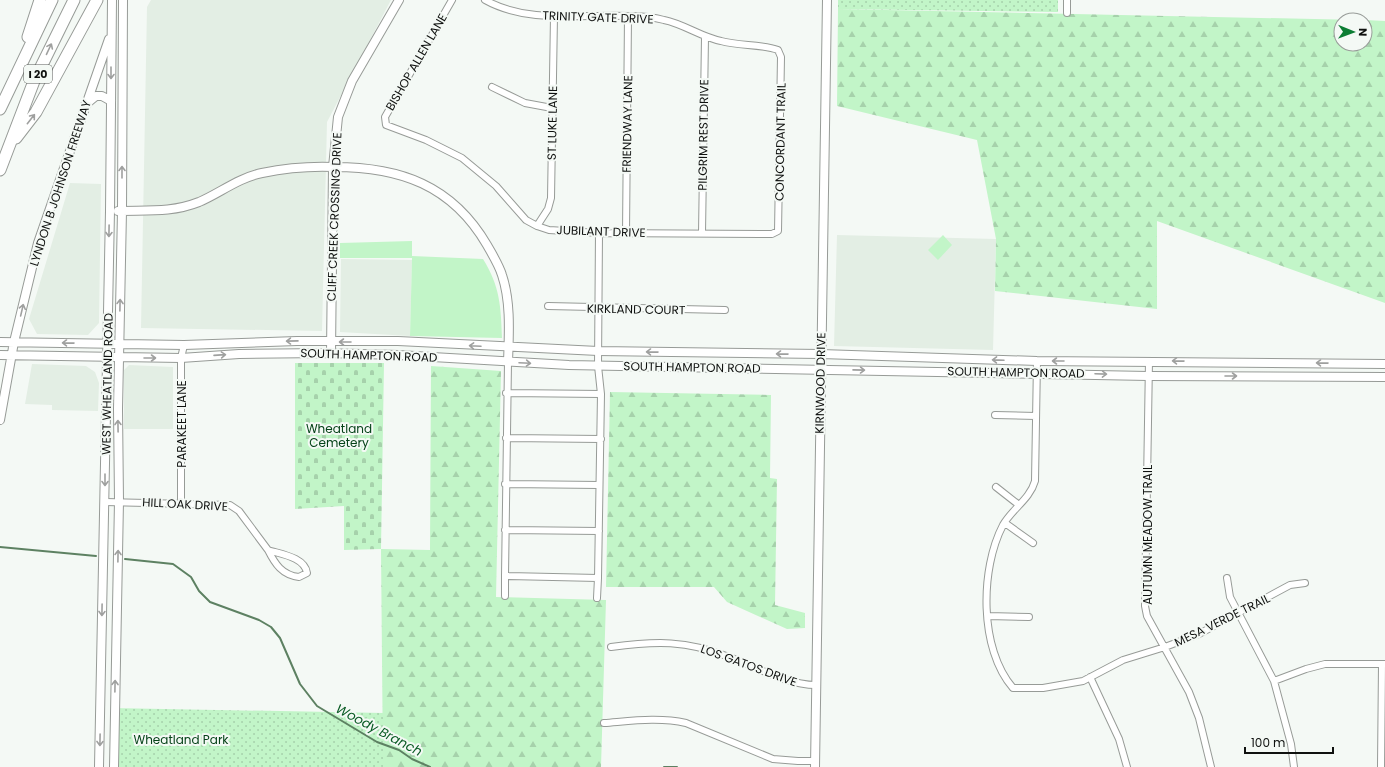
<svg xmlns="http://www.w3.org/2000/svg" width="1385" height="767" viewBox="0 0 1385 767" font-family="Poppins,sans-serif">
  <defs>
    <pattern id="forest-firs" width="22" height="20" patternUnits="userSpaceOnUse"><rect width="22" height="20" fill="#c2f5c8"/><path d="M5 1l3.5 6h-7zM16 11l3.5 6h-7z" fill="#a6d1ab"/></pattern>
    <pattern id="cemetery-stones" width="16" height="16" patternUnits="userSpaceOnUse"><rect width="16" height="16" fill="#c2f5c8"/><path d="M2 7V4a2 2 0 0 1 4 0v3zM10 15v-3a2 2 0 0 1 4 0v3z" fill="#a6d1ab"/></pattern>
    <pattern id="park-dots" width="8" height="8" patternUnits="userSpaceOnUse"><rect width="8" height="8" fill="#c2f5c8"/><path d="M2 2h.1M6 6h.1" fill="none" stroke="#a6d1ab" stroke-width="1.8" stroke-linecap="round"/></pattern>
  </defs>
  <rect width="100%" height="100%" fill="#f4f9f5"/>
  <path fill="#e3eee4" d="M151,0H391L327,122L322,331L141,328L147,7Z
    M70,183L101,184L99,323L88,335L37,334L29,319Z
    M837,235L996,239L993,350L834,346Z
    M341,259L412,260L410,336L340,332Z
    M32,364L86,366L95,372L99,383L98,411L52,410V405L25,404Z
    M129,365L173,367V429H124V370Z"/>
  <path fill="#c2f5c8" d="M943,235L952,245L938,260L928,250Z
    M412,241V256L483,259C500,286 501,307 502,338L410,336L412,258H340V243Z"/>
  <path fill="url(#forest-firs)" d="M838,9L1360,20H1341V44H1365V20L1385,21V303L1157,221V309L995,291L996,239L977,140L837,106Z
    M431,366L501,371L496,597L606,600L601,767H383L381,549L430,550Z
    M610,392L771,395L770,478L777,479L775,605L805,613V628L787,629L727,602L714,587H606Z"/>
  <path fill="url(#cemetery-stones)" d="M295,363H384L381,549L344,550V506L295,509Z"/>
  <path fill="url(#park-dots)" d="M838,0H1058V12L838,9Z
    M111,708L384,713V767H111Z"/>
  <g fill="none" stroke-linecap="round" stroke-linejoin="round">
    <path stroke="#5d8162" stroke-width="2" d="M0,547L96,556
      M125,559L173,564L191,577L199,591L210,602L259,620L271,627L280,638L300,684L317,706L377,742L399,750L412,759L430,767
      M664,767H677"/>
    <g stroke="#979b97" stroke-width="8">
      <path id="street" d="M452,0L385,117L386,125L426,140L462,158L496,186L526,220L537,226L549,230L599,233L761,234H772L778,231L781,57L778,50C762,44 739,46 721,41C701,37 684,24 664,20C653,17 640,16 628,16C581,14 528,24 485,0
        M1067,13V0
        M492,87L525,103L552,108
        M537,226L548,209L551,198L554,16
        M626,233L628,16
        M702,233L705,37
        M548,306L725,310
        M1037,361L1035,481C1030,499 1012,509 1003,525C980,569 979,649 1013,688H1043L1083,681L1123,660L1165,647L1199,634L1290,585L1305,583
        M1149,361L1145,606L1147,616L1189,692L1199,718L1211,767
        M508,362L505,576L598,578L601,394L598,366L599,233
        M506,393L601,394
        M995,415L1036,416
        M506,438L601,439
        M505,484L599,485
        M996,487L1019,505
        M105,502L230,505L239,511L268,550
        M181,503V358L184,345
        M1005,523L1033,543
        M505,530L599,531
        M268,550C280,554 305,557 307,573L299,577C282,575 275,564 268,550Z
        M1227,578L1230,597L1274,681L1291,744L1294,767
        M505,596V576
        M597,598L598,578
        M988,616L1029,617
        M611,647C656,641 686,640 729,657C757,667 786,685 816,685
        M1090,677L1119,739L1127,767
        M1274,681L1306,669L1325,664H1385
        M604,723C631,721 659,717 686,723L773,759L798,761H815
        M1381,767L1382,664"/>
    </g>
    <g stroke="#979b97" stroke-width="10">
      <path id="secondary" d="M85,105L96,96H102L111,101
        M118,211C147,210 171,213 199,202C220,193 238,178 262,173C286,168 309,166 334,167C400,167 452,185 487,245C492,254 499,265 502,275C511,302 509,333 508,362
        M0,342L184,345L297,341H398L598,351L821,354L1037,361L1385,364
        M331,354L333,167L338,117L352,81L399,0
        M0,355L181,358L239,354L325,353L398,355L569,365L1148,376L1385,377
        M0,420L14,342L38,243L109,39
        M99,767L110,211L112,0
        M114,767L119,501L118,409L122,211L123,0
        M815,767L827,0"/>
    </g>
    <g stroke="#979b97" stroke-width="13">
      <path id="highway" d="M28,37L40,0
        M0,109L52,0
        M16,138L36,112L97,0
        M0,170L34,81L74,0"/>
    </g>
    <use href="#street" stroke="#fff" stroke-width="6"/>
    <use href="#secondary" stroke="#fff" stroke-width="8"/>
    <use href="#highway" stroke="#fff" stroke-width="11"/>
  </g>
  <defs><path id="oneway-shaft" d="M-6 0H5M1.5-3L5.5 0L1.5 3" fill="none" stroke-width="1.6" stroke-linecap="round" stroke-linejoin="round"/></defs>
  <g stroke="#9fa09f">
    <use href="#oneway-shaft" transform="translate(49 49) rotate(-65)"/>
    <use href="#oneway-shaft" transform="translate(111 73) rotate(90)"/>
    <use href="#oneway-shaft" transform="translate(31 119) rotate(-52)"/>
    <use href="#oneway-shaft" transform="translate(122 172) rotate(-90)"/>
    <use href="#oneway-shaft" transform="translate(109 231) rotate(91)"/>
    <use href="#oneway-shaft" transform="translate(120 305) rotate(-89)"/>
    <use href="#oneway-shaft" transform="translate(22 310) rotate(-77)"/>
    <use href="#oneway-shaft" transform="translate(292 341) rotate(179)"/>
    <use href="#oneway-shaft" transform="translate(345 342) rotate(180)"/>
    <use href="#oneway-shaft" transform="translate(68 343) rotate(-179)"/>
    <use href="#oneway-shaft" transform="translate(475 346) rotate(-177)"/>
    <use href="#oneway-shaft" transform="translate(652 352) rotate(-179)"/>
    <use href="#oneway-shaft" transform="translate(782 354) rotate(-179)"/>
    <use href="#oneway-shaft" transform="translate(220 355) rotate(-4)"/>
    <use href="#oneway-shaft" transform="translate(150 358)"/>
    <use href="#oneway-shaft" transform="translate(998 360) rotate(-178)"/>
    <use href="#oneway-shaft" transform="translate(1058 361) rotate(180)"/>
    <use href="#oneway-shaft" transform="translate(1178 361) rotate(-179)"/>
    <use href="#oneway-shaft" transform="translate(525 363) rotate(3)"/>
    <use href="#oneway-shaft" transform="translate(1322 363) rotate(-179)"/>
    <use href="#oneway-shaft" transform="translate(859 370) rotate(1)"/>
    <use href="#oneway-shaft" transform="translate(1101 374) rotate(2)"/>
    <use href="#oneway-shaft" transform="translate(1231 376)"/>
    <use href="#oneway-shaft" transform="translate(118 426) rotate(-91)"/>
    <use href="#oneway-shaft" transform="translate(105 480) rotate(90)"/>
    <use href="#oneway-shaft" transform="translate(118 556) rotate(-89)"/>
    <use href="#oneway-shaft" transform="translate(102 610) rotate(91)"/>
    <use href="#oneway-shaft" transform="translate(115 686) rotate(-89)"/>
    <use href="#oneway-shaft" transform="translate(100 740) rotate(91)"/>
  </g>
  <g text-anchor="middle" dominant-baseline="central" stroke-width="4" stroke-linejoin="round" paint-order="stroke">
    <rect fill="#f4f9f5" stroke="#545754" stroke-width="1" x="24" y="65" width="28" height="18" rx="3"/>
    <g font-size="11" font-weight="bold" fill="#0f110f">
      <text x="38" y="74">I 20</text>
    </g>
    <g font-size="12" fill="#0f110f" stroke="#f4f9f5">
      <text transform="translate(598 17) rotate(2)">TRINITY GATE DRIVE</text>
      <text transform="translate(416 62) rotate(-60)">BISHOP ALLEN LANE</text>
      <text transform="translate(552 123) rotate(-89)">ST LUKE LANE</text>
      <text transform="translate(627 124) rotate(-89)">FRIENDWAY LANE</text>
      <text transform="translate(703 135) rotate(-89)">PILGRIM REST DRIVE</text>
      <text transform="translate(780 142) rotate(-89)">CONCORDANT TRAIL</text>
      <text transform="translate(60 183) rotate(-72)">LYNDON B JOHNSON FREEWAY</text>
      <text transform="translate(334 217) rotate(-88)">CLIFF CREEK CROSSING DRIVE</text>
      <text transform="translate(601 231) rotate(2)">JUBILANT DRIVE</text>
      <text transform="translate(636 309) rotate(1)">KIRKLAND COURT</text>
      <text transform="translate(369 355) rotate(2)">SOUTH HAMPTON ROAD</text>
      <text transform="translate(692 367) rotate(1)">SOUTH HAMPTON ROAD</text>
      <text transform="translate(1016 372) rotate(1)">SOUTH HAMPTON ROAD</text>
      <text transform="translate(820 383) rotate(-89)">KIRNWOOD DRIVE</text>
      <text transform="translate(107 384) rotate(-89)">WEST WHEATLAND ROAD</text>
      <text transform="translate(181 424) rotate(-90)">PARAKEET LANE</text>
      <text transform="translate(185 504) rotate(3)">HILL OAK DRIVE</text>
      <text transform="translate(1147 535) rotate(-90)">AUTUMN MEADOW TRAIL</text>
      <text transform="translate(1222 620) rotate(-26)">MESA VERDE TRAIL</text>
      <text transform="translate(749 665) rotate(20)">LOS GATOS DRIVE</text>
    </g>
    <g font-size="12" fill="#064319" stroke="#f4f9f5">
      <text x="339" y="428">Wheatland<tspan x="339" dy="14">Cemetery</tspan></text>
      <text x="181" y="739">Wheatland Park</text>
    </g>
    <g font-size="13" font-style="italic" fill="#095b24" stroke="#f4f9f5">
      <text transform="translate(379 730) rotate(28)">Woody Branch</text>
    </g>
  </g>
  <g transform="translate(1353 32) rotate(91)"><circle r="19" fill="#f4f9f5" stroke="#989c99"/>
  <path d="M0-3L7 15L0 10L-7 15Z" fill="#0c7d33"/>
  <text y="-6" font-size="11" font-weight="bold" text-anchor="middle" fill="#0f110f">N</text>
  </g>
  <path d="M1245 747v6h88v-6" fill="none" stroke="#0f110f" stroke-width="2"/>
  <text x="1251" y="747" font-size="12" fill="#0f110f" stroke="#f4f9f5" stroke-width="3" paint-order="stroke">100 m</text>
</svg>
